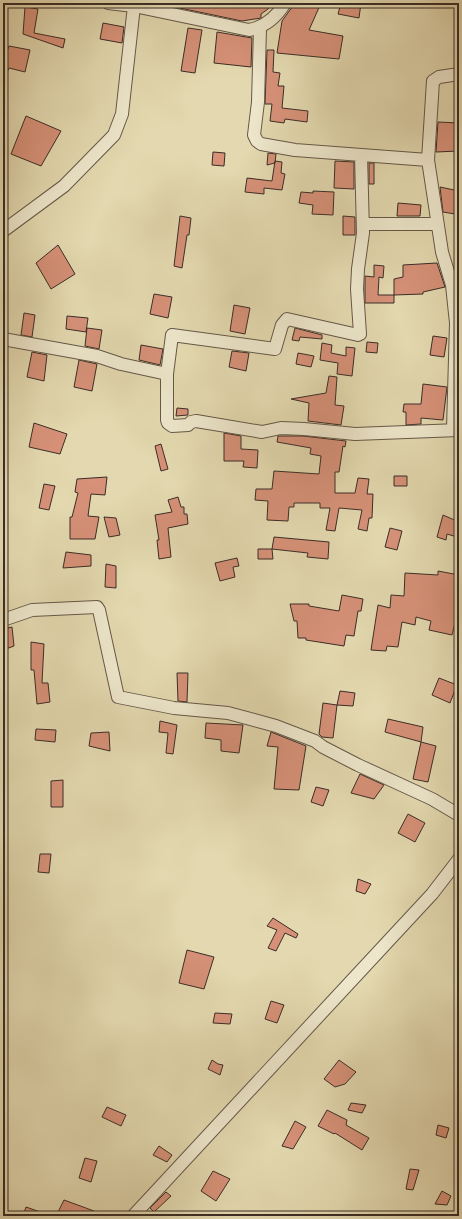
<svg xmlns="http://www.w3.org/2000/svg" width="462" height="1219" viewBox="0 0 462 1219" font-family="'IM FELL Great Primer',serif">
  <rect width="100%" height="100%" fill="#e3d8af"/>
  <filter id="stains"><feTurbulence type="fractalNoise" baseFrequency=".005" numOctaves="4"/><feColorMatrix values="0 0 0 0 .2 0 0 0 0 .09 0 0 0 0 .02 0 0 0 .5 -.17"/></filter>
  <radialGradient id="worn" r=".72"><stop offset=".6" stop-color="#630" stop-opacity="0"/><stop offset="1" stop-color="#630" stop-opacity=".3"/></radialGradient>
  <path fill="#d69178" stroke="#3b2d26" d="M156,3H273L268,9L261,14V18L242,21Z
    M295,3H321L309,30L343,36L339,59L277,53L282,21Z
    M341,3H361L359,18L338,14Z
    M25,7L38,9L34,33L65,39L63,48L23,34Z
    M103,23L124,27L122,43L100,39Z
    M188,28L202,30L195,73L181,71Z
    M217,32L252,38L251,67L214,63Z
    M9,46L30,50L25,72L9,68L3,82V62Z
    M267,50H274L273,72L280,73L278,86H284L282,108L308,111L307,122L285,119L284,123L270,121L272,104H265Z
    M26,116L61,131L41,166L11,154Z
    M438,122L459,123V151L436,152Z
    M213,152L225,153L224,166L212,165Z
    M268,153L276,154L275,163L267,165Z
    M275,161L282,162L281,173L285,174L282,190L264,188V194L245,192L247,178L272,181Z
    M335,161L354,162V189L334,188Z
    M369,163H374V184H369Z
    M440,187L459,191L455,214L443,212Z
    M313,191L334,192L333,215L312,214L313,205L299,203L301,192L313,193Z
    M398,203L421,205L420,216H397Z
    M180,216L191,218L189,235H187L182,268L174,266Z
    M343,216L355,217V235H343Z
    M58,245L75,274L51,289L36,263Z
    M437,263L445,287L423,292V294L394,295V303H365V276L374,277V265L384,266L383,278L379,277L378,295H394V279L403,277V265Z
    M154,294L172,297L168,318L150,314Z
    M234,305L250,308L245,334L230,331Z
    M24,313L35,315L32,337L21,335Z
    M67,316L88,318L86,332L66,329Z
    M87,328L102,330L99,349L85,346Z
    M295,328L322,335V339L300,337L299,341L292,340Z
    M433,336L447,338L444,357L430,355Z
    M367,342L378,343L377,353L366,352Z
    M322,343L332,345L331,353L346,356V347L355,348L352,376L337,374L338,363L320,360Z
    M141,345L163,349L160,365L139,360Z
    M232,351L249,353L246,371L229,367Z
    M32,352L47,355L44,381L27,377Z
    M298,353L314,356L311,367L296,364Z
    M79,360L97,364L92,391L74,387Z
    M329,376L337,377L335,405L344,406L341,425L308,421L309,403L291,399L326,393Z
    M423,384L447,387L443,420L421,418V424L406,425V412H403L404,404H421Z
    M177,408L188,409V415L176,416Z
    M34,423L67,434L60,454L29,447Z
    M224,433L241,436V449L258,450L257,468L243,467L244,461H224Z
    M278,436H303L346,441L345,447L343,446L339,472H335V493H355L358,478L369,479L367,494H373L372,518H369L367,531L358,529L362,510L339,508L335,531L326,530L330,508H320V503H294V507H289L288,521L267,520L268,501L255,500L256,489H272L274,471L319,474L321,456L310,454L311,448L277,442Z
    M161,444L168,469L161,471L155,446Z
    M394,476H407V486H394Z
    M107,477L105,495L91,494L88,516L99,517L95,539H70V517H72L78,493L75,492L77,479Z
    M44,484L55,486L49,510L39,508Z
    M178,497L181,507H184V514H187L188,524L168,528L171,557L159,559L157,540H159L155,515L172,512L168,500Z
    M443,515L459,522L457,537L447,534L446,540L437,537Z
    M104,517L116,518L120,535L109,537Z
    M390,528L402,531L397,550L385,547Z
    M274,537L329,542L328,559L307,557L308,553L272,549Z
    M258,549H272L273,559H258Z
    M66,552L91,555V566L63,568Z
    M237,558L239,566L233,567L235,577L220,581L215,563Z
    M106,564L116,566V588L105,587Z
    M438,571L459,575V607L452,635L429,630L431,621L416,617L415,625L402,622L398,647L387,646L386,651L371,650L378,605L390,608L391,595L404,596L405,573L438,575Z
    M342,595L363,599L361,611H358L354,636L346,635L344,646L306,640V638H298L297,621H294L290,604H309V606L339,611Z
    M12,627L14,646L3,650V629Z
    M31,642L44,644L42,683H48L50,702L37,704L34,670H31Z
    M177,673H188L187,702L178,701Z
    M439,678L457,685L450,703L432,695Z
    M340,691L355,693L353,706L337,705Z
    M323,703L337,705L333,738L322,737L319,734Z
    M388,719L423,727L421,742L385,732Z
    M160,721L177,725L173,754L166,753L168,733L159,732Z
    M206,723L243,725L239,753L221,751V740L205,738Z
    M36,729L56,730L55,742L35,740Z
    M109,732L110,751L89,746L91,733Z
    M271,732L306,746L299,790L274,789L278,747L267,746Z
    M421,742L436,746L428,782L413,779Z
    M360,774L384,785L374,799L351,793Z
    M63,780V807H51V781Z
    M316,787L329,790L323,806L311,802Z
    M408,814L425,823L415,842L398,833Z
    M40,854H51L49,873L38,872Z
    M358,879L371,884L365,894L356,891Z
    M273,918L298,934L296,938L285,933L276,951L268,948L277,930L267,926Z
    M187,950L214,957L204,989L179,983Z
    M271,1001L284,1005L277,1023L265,1019Z
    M215,1013L232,1014L230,1024L213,1023Z
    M212,1060L218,1064L223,1065L220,1075L208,1069Z
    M339,1060L356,1072L345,1084L335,1087L324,1079Z
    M351,1103L366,1105L362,1113L348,1110Z
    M107,1107L126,1115L121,1126L102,1117Z
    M327,1110L347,1120L346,1125L369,1138L362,1150L335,1133L334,1134L318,1126Z
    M295,1121L306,1127L293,1149L282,1146Z
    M438,1125L449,1128L446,1138L436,1135Z
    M159,1146L172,1155L167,1162L153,1155Z
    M85,1158L97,1161L91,1182L79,1178Z
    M410,1169L419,1170L413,1190L406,1189Z
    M213,1171L230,1179L216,1201L201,1191Z
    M442,1191L451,1196L447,1205L435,1204Z
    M166,1192L171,1196L154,1212L150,1208Z
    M64,1200L94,1211L91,1216H56Z
    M26,1207L49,1215L48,1216H23Z"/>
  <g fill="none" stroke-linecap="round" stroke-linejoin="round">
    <g stroke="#655848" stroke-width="14">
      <path id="minor" d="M108,3L134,6L249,30C265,27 276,18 285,3
        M260,28L258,102L254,135L257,141L261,144L295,150L428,160
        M363,224H437
        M3,231L64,186L114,135L122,114L134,6
        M3,339L97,356L121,364L167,374V420L168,423L172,426L188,425L191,422L196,421L262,432L281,428L304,429L355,434L459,430
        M167,374L172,335L275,349L282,325L287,319L358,335L360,334L357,289L358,269L363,233L361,155
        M453,429L456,323L452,285L442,252L428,160L433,81L439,77L459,74
        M3,620L32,610L97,607L99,610L118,697L174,708L228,713L276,726L315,741L323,747L358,765L432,799L459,815
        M133,1216L432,894L459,859"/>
    </g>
    <use href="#minor" stroke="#ede6cb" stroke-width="12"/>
  </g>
  <rect width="462" height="1219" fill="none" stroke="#e3d8af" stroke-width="16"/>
  <rect x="4" y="4" width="454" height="1211" fill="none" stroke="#3b2d26" stroke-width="2"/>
  <rect x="8" y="8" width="446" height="1203" fill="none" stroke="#3b2d26"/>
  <rect width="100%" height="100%" filter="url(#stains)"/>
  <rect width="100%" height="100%" fill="url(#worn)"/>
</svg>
